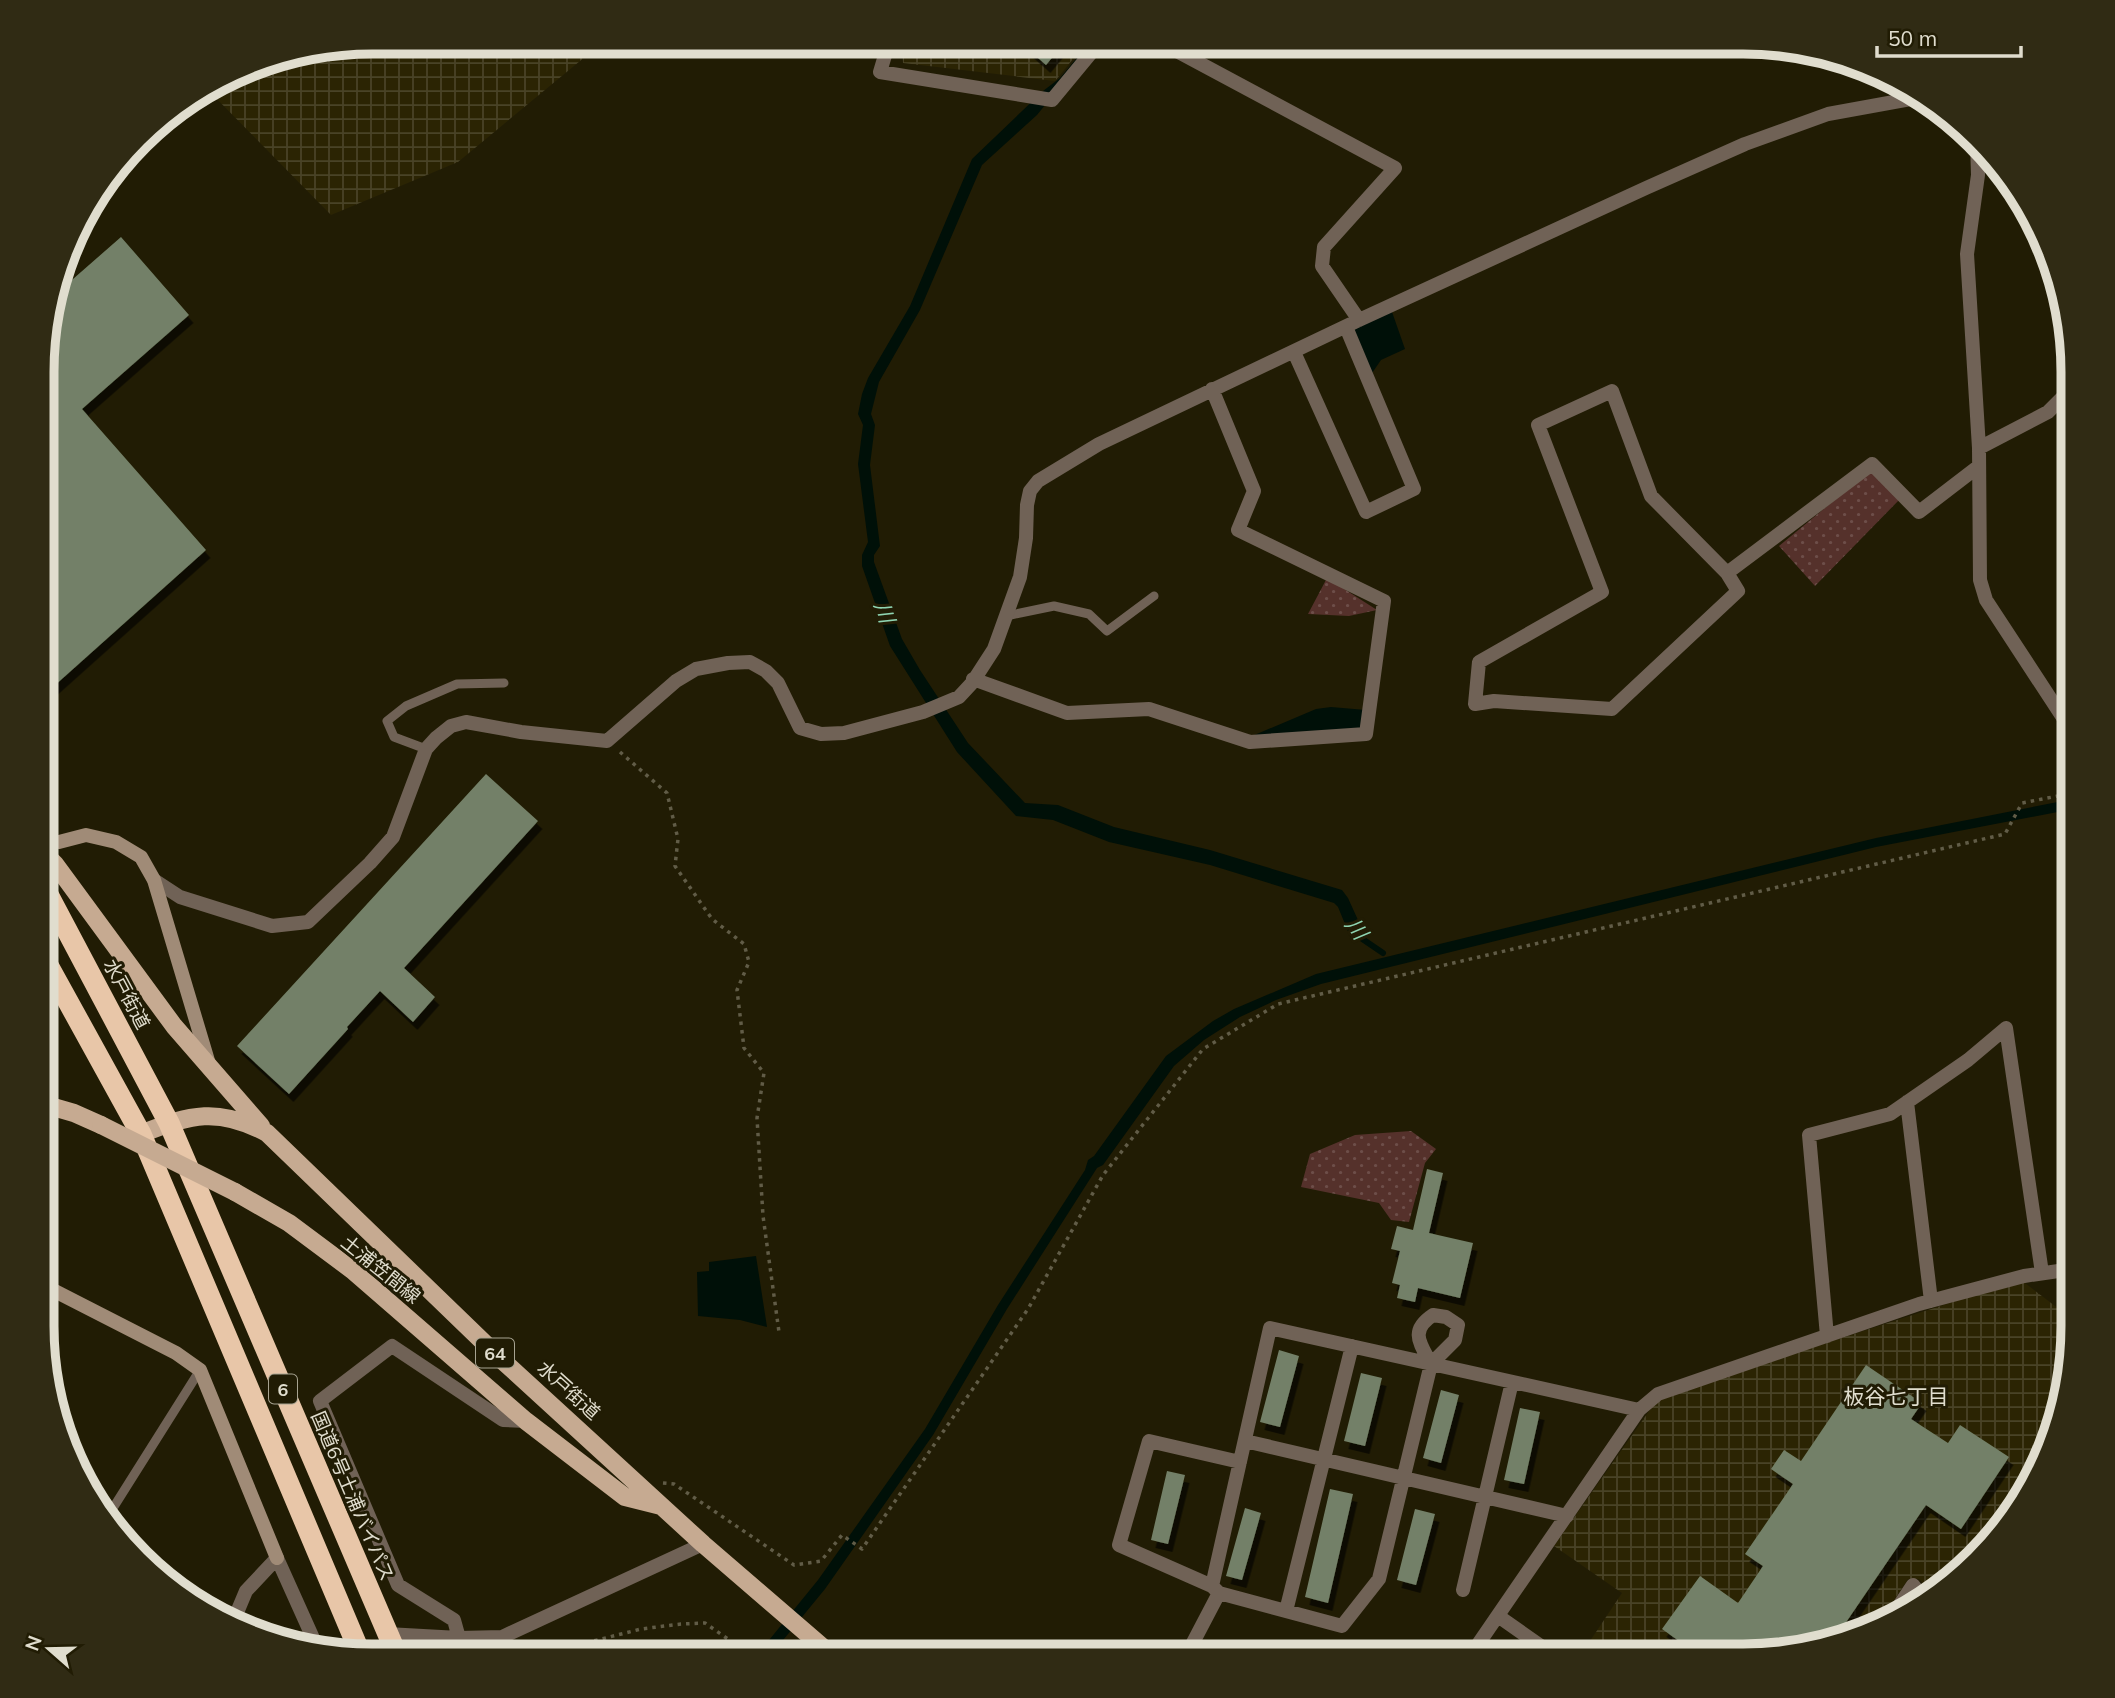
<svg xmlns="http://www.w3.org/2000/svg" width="2115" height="1698" viewBox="0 0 2115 1698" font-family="Mulish,'Noto Sans JP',sans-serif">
  <defs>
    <pattern id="industrial-grid" width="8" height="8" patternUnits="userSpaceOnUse" patternTransform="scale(1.75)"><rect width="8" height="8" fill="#2b2403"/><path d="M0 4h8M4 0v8" fill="none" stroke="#494327"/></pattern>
    <pattern id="park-dots" width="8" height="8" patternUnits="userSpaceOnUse" patternTransform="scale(1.75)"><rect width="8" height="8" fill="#55312b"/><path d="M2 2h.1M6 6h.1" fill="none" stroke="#6d4e49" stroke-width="1.8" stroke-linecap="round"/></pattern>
    <filter id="shadow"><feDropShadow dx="4.5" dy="8" stdDeviation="0" flood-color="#0009"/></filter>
  </defs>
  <rect width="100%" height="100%" fill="#211c04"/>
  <path fill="url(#industrial-grid)" d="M372,42H603L458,162L331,215L210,92L266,60Z
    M902,42H1087L1055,81L903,63Z
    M2021,1280L2072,1319V1348L2048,1453L1977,1559L1930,1591L1919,1579H1908L1877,1626L1870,1631L1743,1656H1580L1622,1593L1554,1546L1659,1397Z"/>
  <path fill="url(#park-dots)" d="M1872,469L1900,499L1815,586L1779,546Z
    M1327,578L1377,610L1349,616L1308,614Z
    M1411,1131L1436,1149L1425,1163L1409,1222L1391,1220L1379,1203L1301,1187L1310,1154L1355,1135Z"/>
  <path fill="#001008" d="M1090,42H1096L1037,115L982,165L920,310L879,382L871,414L875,425L870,465L880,546L874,555V562L902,639L920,670L968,743L1025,803L1058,805L1114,827L1210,850L1342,890L1348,898L1363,931L1352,941L1338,907L1334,903L1210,865L1109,842L1053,820L1016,816L957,752L890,646L862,566V555L868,542L858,464L863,425L858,414L862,394L868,378L910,306L972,159L1043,91L1060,78Z
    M1391,309L1405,349L1381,360L1370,376L1350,329Z
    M1331,707L1366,710L1363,730L1252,736L1316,709Z
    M2073,799V809L1876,847L1321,984L1276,1000L1240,1017L1204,1040L1174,1066L1103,1165L1097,1168L1007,1309L933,1435L825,1589L770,1656H758L761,1650L818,1580L925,1429L998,1305L1085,1170L1088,1160L1094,1156L1166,1056L1213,1021L1234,1009L1316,974L1876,838Z
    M756,1256L767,1327L740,1320L698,1316L697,1272L709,1271V1262Z"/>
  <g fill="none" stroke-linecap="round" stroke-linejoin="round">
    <path stroke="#001008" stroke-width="6" d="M1355,930L1358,936L1383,953"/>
  </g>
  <path fill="#738067" filter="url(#shadow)" d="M1020,42H1065L1046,65Z
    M121,237L189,315L82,409L206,550L44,695L45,329L57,293Z
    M486,774L538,821L404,968L435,997L413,1022L380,991L347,1027L348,1029L289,1094L237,1046Z
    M1427,1169L1443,1173L1429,1233L1473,1243L1460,1298L1418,1288L1415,1302L1397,1298L1400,1285L1392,1283L1400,1251L1391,1249L1397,1226L1413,1230Z
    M1279,1350L1299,1356L1280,1427L1260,1422Z
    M1866,1365L1922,1403L1911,1419L1948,1443L1960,1425L2009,1457L1961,1529L1926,1505L1836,1637L1743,1656H1700L1662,1629L1700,1576L1738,1603L1763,1566L1745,1554L1793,1484L1771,1469L1784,1450L1801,1461Z
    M1361,1373L1382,1378L1365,1446L1344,1441Z
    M1441,1390L1459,1395L1441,1463L1423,1458Z
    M1520,1408L1540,1412L1524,1484L1504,1480Z
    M1167,1471L1185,1475L1168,1544L1151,1540Z
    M1330,1489L1353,1494L1328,1603L1305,1597Z
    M1245,1508L1261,1513L1242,1580L1226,1576Z
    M1415,1509L1435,1514L1416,1585L1397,1580Z"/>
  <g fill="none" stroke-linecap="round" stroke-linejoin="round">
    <path stroke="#615c47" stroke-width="3.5" stroke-dasharray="3.5 5" stroke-linecap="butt" d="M620,752L667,793L678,839L675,866L712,919L744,944L749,962L737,990L744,1048L764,1073L757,1118L763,1216L779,1332
      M663,1483L674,1484L794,1565L821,1561L842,1535L862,1549L1028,1309L1103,1175L1203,1049L1278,1004L2005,834L2022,803L2073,793
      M528,1655L542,1654L641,1629L681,1624L705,1623L745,1651L746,1656"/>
    <path stroke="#706256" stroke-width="9" d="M1006,616L1054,606L1089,614L1107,631L1154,596
      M426,749L394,737L387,721L406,706L457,684L504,683
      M108,1516L200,1370
      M132,1550L234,1619"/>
    <path stroke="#706256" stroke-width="14" d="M889,42L880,72L1052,100L1100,42
      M1160,42L1395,168L1324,247L1322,266L1359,320
      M1977,141L1978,175L1967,254L1979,448L1980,580L1986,600L2073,733
      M1294,352L1366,512L1414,489L1346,327
      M1612,391L1651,496L1727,573L1738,591L1612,709L1494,701L1475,704L1479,662L1602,592L1538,425Z
      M1979,448L2048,412L2073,387
      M1727,573L1872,464L1919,512L1979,466
      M973,679L1067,713L1149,709L1250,742L1366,734L1384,601L1238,530L1254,491L1212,389
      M154,880L180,897L272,926L308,922L370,863L393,837L426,749L436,738L451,726L466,722L521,732L607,741L676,681L696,669L728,663L750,662L766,671L778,683L800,728L821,734L844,733L923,712L959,697L972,683L994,649L1020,577L1026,538L1027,505L1030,491L1038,481L1099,444L1359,320L1646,188L1745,144L1828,114L1916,98
      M1907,1102L1931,1301
      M1827,1336L1809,1135L1890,1114L1968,1060L2006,1028L2042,1273
      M1245,1441L1567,1516
      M1212,1586L1119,1545L1149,1441L1240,1462
      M1463,1590L1512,1382
      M1219,1593L1342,1626L1379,1579L1431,1364C1420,1343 1409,1331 1433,1315L1446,1317L1458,1325L1455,1340L1431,1364
      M1286,1611L1352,1346
      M1893,1615L1913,1585L1922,1596
      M1498,1616L1555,1656
      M233,1622L246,1591L277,1558L317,1647
      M387,1634L459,1638L502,1637L703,1544
      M448,1655L459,1638L454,1620L398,1585L320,1401L392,1346L503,1420L526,1421
      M1186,1656L1219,1593L1212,1586L1270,1328L1639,1410
      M1470,1656L1639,1410L1658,1394L1919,1304L2024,1276L2072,1269"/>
    <path stroke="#a08b77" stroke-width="14" d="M59,842L86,835L116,842L141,857L154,880L209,1064
      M43,1285L176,1353L200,1370L277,1558"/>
    <path stroke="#c6aa91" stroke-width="18" d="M44,853L55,864L174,1026L261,1126
      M43,1104L74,1113L101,1125
      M141,1134C190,1114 219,1107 267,1133L503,1361L703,1544L833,1656
      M235,1192L289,1223L352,1270L526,1421L625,1497L661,1506"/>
    <path stroke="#e8c6a8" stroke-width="21" d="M44,887L169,1123L397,1655
      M44,958L141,1134L361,1655"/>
    <path stroke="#c6aa91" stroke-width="18" d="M101,1125L235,1192"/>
  </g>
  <g text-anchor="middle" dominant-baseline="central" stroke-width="6" stroke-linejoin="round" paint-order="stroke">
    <g fill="#211c04" stroke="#a7a391" stroke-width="2">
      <rect x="476" y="1338.5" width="38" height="29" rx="5"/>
      <rect x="269" y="1374.5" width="28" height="29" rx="5"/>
    </g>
    <g font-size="18" font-weight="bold" fill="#e0ddce">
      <text x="495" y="1353">64</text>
      <text x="283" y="1389">6</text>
    </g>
    <g font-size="19" fill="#e0ddce" stroke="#211c04">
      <text transform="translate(127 994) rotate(62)">水戸街道</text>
      <text transform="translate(381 1269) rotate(39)">土浦笠間線</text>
      <text transform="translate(569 1390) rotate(42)">水戸街道</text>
      <text transform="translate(353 1496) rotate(67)">国道6号土浦バイパス</text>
    </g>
    <g font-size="21" font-style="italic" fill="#8fd5b2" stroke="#211c04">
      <text transform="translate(885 612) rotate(70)">川</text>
      <text transform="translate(1357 928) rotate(53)">川</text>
    </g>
    <g font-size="21" fill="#e0ddce" stroke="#211c04">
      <text x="1896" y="1396">板谷七丁目</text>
    </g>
  </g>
  <path d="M0 0H2115V1698H0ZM372 54H1743A318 318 0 0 1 2061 372V1326A318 318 0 0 1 1743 1644H372A318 318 0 0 1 54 1326V372A318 318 0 0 1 372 54Z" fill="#302b14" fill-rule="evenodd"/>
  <path fill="none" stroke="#e0ddce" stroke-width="9" d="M372 54H1743A318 318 0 0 1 2061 372V1326A318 318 0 0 1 1743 1644H372A318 318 0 0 1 54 1326V372A318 318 0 0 1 372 54Z"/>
  <g transform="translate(49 1649) rotate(290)" stroke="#211c04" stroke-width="5" paint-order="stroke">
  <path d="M0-5L12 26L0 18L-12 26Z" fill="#e0ddce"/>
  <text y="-10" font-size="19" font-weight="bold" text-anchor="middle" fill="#e0ddce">N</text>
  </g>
  <path d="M1877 46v10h144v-10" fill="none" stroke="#e0ddce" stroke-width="3.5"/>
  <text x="1888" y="46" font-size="21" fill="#e0ddce" stroke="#211c04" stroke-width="5" paint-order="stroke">50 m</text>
</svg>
